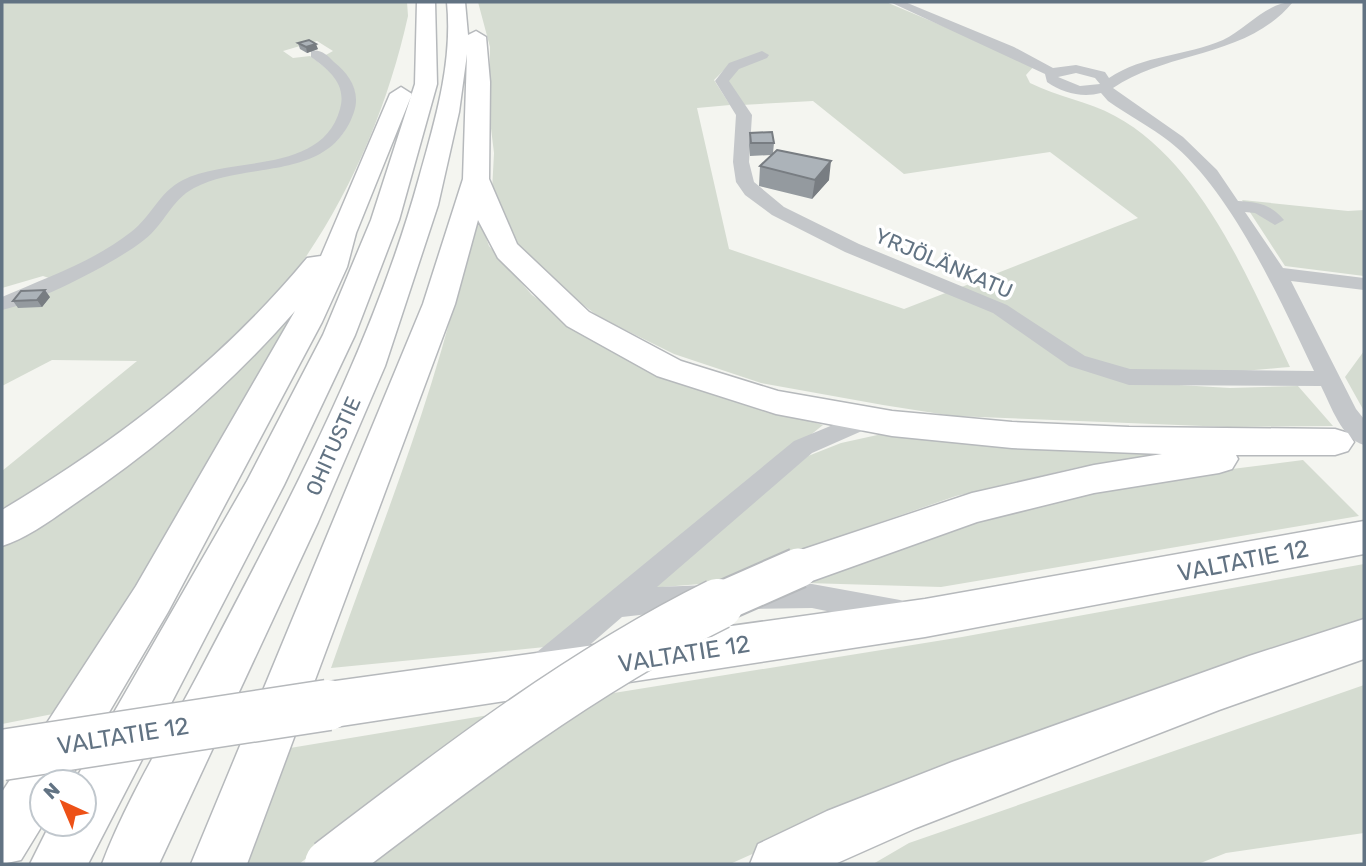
<svg xmlns="http://www.w3.org/2000/svg" width="1366" height="866" viewBox="0 0 1366 866" font-family="Rubik,sans-serif">
  <rect width="100%" height="100%" fill="#f4f5f0"/>
  <path fill="#d5dcd1" d="M2,2H407L408,16C383,129 330,241 251,326C186,394 103,444 26,497L2,508V471L137,361L52,360L2,386V307C53,285 115,264 155,224C163,216 165,204 172,197C177,192 186,190 191,187C232,166 317,173 344,132C347,126 349,118 352,112C363,86 343,70 324,56L333,51L317,41L283,51L293,58L310,56C332,72 355,89 341,120C320,163 266,161 224,171C205,175 188,185 171,194C160,200 156,214 148,223C123,248 85,266 52,279L43,276L2,288Z
    M478,2H886L1035,65L1026,75L1030,83C1058,97 1088,101 1115,116C1201,162 1250,282 1290,367C1239,371 1179,378 1128,371C1078,364 1005,313 959,288L1138,218L1050,152L904,174L813,101L742,105L726,81L729,65L714,80L730,105L697,108L729,249L904,309L948,292L999,312L1128,382L1230,388L1298,386L1333,426L1228,427L953,416L883,405L761,383L674,354L599,317L538,270L511,238L492,191L494,153L489,112L490,47Z
    M1242,200L1348,211L1364,210V276L1285,266Z
    M475,206L489,246L532,295L594,339L687,386L823,425L545,647L331,668C384,516 449,364 475,206Z
    M312,283L63,712L2,724V538L34,519Z
    M1364,351V411L1345,377Z
    M882,434L1203,452L1079,467L956,496L852,532L726,582L650,588L808,456L841,443Z
    M1303,460L1359,516L941,587L807,583L931,535L1136,481Z
    M1364,564V618L1165,686L885,795L730,864H361L589,697L962,637Z
    M1364,685V833L1226,853L1198,864H873L909,843Z
    M507,712L376,804L299,864H248L290,748Z"/>
  <g fill="none" stroke-linecap="round" stroke-linejoin="round">
    <g stroke="#b6b9bc" stroke-width="3">
      <path id="highway" d="M417,2H435L437,84L399,220L355,335L284,485L88,864H30L50,824H84V782H74L247,481L323,335L371,220L415,84Z
        M447,2H465L468,35L476,31L486,37L490,82L489,179L517,244L589,312L681,361L778,391L892,411L1012,422L1129,427L1335,429L1348,433L1354,442L1348,451L1335,455H1236L1238,459L1232,469L1219,473L1094,493L977,522L798,586L783,580L777,568L783,556L972,493L1094,465L1162,454L1012,448L892,436L776,414L657,376L567,326L498,258L478,220L455,304L312,688L328,682L925,599L1364,521V554L925,637L328,728L311,721L305,708L247,864H191L423,304L463,179L467,54L459,112L438,205L385,366L318,522L159,864H102C127,798 167,734 200,671C283,512 371,352 419,178C435,121 453,63 447,2Z
        M401,87L412,94L356,233L347,267L322,322L168,612L68,782H42L43,824L21,860L2,864V792L136,586L295,311C231,384 160,446 80,500C55,517 30,537 2,546V510C117,441 221,362 307,258L321,256L390,94Z
        M1364,619V659L1219,710L916,828L835,864H750L758,844L827,811L952,762L1249,656Z"/>
    </g>
    <path fill="#c4c7ca" fill-rule="evenodd" d="M890,2H905L1014,47L1053,68L1076,65L1105,72L1109,78C1143,55 1186,56 1223,40C1246,29 1267,2 1293,2C1247,58 1169,50 1113,88L1183,137L1217,170L1238,201C1257,202 1271,204 1284,220L1275,225L1255,213L1245,212L1283,268L1364,278V290L1291,281L1356,409L1364,419V445C1342,439 1331,406 1321,386L1129,385L1069,366L993,313L845,252L772,215L745,195L736,182L733,162L736,115L715,81L729,63L762,51L769,55L767,58L739,69L729,81L752,115L749,162L754,182L784,207L859,244L1007,305L1085,356L1130,369L1314,371C1281,302 1231,190 1170,142C1151,127 1128,115 1108,101L1101,93C1082,98 1063,93 1047,82L1045,74ZM1076,73L1095,78L1100,84L1080,86L1058,77Z
      M311,51C321,49 327,55 334,62C349,74 361,91 354,112C330,183 247,160 194,188C171,200 165,224 144,240C115,263 38,302 2,310V297C45,278 93,262 131,232C152,216 158,193 183,180C230,156 322,175 340,109C347,84 329,70 311,57Z
      M862,413L871,415L874,421L871,427L812,453L657,587L709,585L719,588L724,597L719,606L622,617L548,681L537,685L526,681L521,671L526,661L794,441Z
      M812,584L900,600L911,604L915,613L911,622L900,626L812,608L749,609L739,606L734,597L739,588L749,585Z"/>
    <use href="#highway" fill="#fff" fill-rule="evenodd"/>
    <g stroke="#b6b9bc" stroke-width="43" stroke-linecap="butt">
      <path id="highway-bridge-far1" d="M714,605L798,568"/>
    </g>
    <g stroke="#b6b9bc" stroke-width="53" stroke-linecap="butt">
      <path id="highway-bridge" d="M2,755L328,705
        M330,864C453,770 579,673 718,604"/>
    </g>
    <use href="#highway-bridge-far1" stroke="#fff" stroke-width="39"/>
    <use href="#highway-bridge" stroke="#fff" stroke-width="50"/>
  </g>
  <path fill="#949a9f" d="M298,43L318,49L307,53L300,49Z
    M750,133L774,143L773,153L829,180L812,199L759,186L760,166L771,155L750,156L749,145Z
    M50,297L42,307L18,308L13,301Z"/>
  <path fill="#787d82" d="M316,44L318,49L307,53L306,47Z
    M831,161L829,180L812,199L815,180Z
    M45,290L50,297L42,307L37,300Z"/>
  <path fill="#acb3b9" stroke="#787d82" stroke-width="2" d="M309,40L316,44L306,47L298,43Z
    M772,132L774,143H751L750,133Z
    M777,150L831,161L815,180L760,166Z
    M45,290L37,300L13,301L21,291Z"/>
  <g text-anchor="middle" dominant-baseline="central" stroke-width="7" stroke-linejoin="round" paint-order="stroke">
    <g font-size="21" fill="#627383" stroke="#fff">
      <text transform="translate(944 263) rotate(23)">YRJÖLÄNKATU</text>
      <text transform="translate(333 446) rotate(-66)">OHITUSTIE</text>
    </g>
    <g font-size="24" fill="#627383" stroke="#fff">
      <text transform="translate(1243 561) rotate(-11)">VALTATIE 12</text>
      <text transform="translate(684 654) rotate(-9)">VALTATIE 12</text>
      <text transform="translate(123 736) rotate(-9)">VALTATIE 12</text>
    </g>
  </g>
  <rect width="1366" height="866" fill="none" stroke="#627383" stroke-width="7"/>
  <g transform="translate(63 803) rotate(316)"><circle r="33" fill="#ffffff" stroke="#c0c7cd" stroke-width="2"/>
  <path d="M0-5L12 26L0 18L-12 26Z" fill="#ed5117"/>
  <text y="-10" font-size="19" font-weight="bold" text-anchor="middle" fill="#627383">N</text>
  </g>
</svg>
